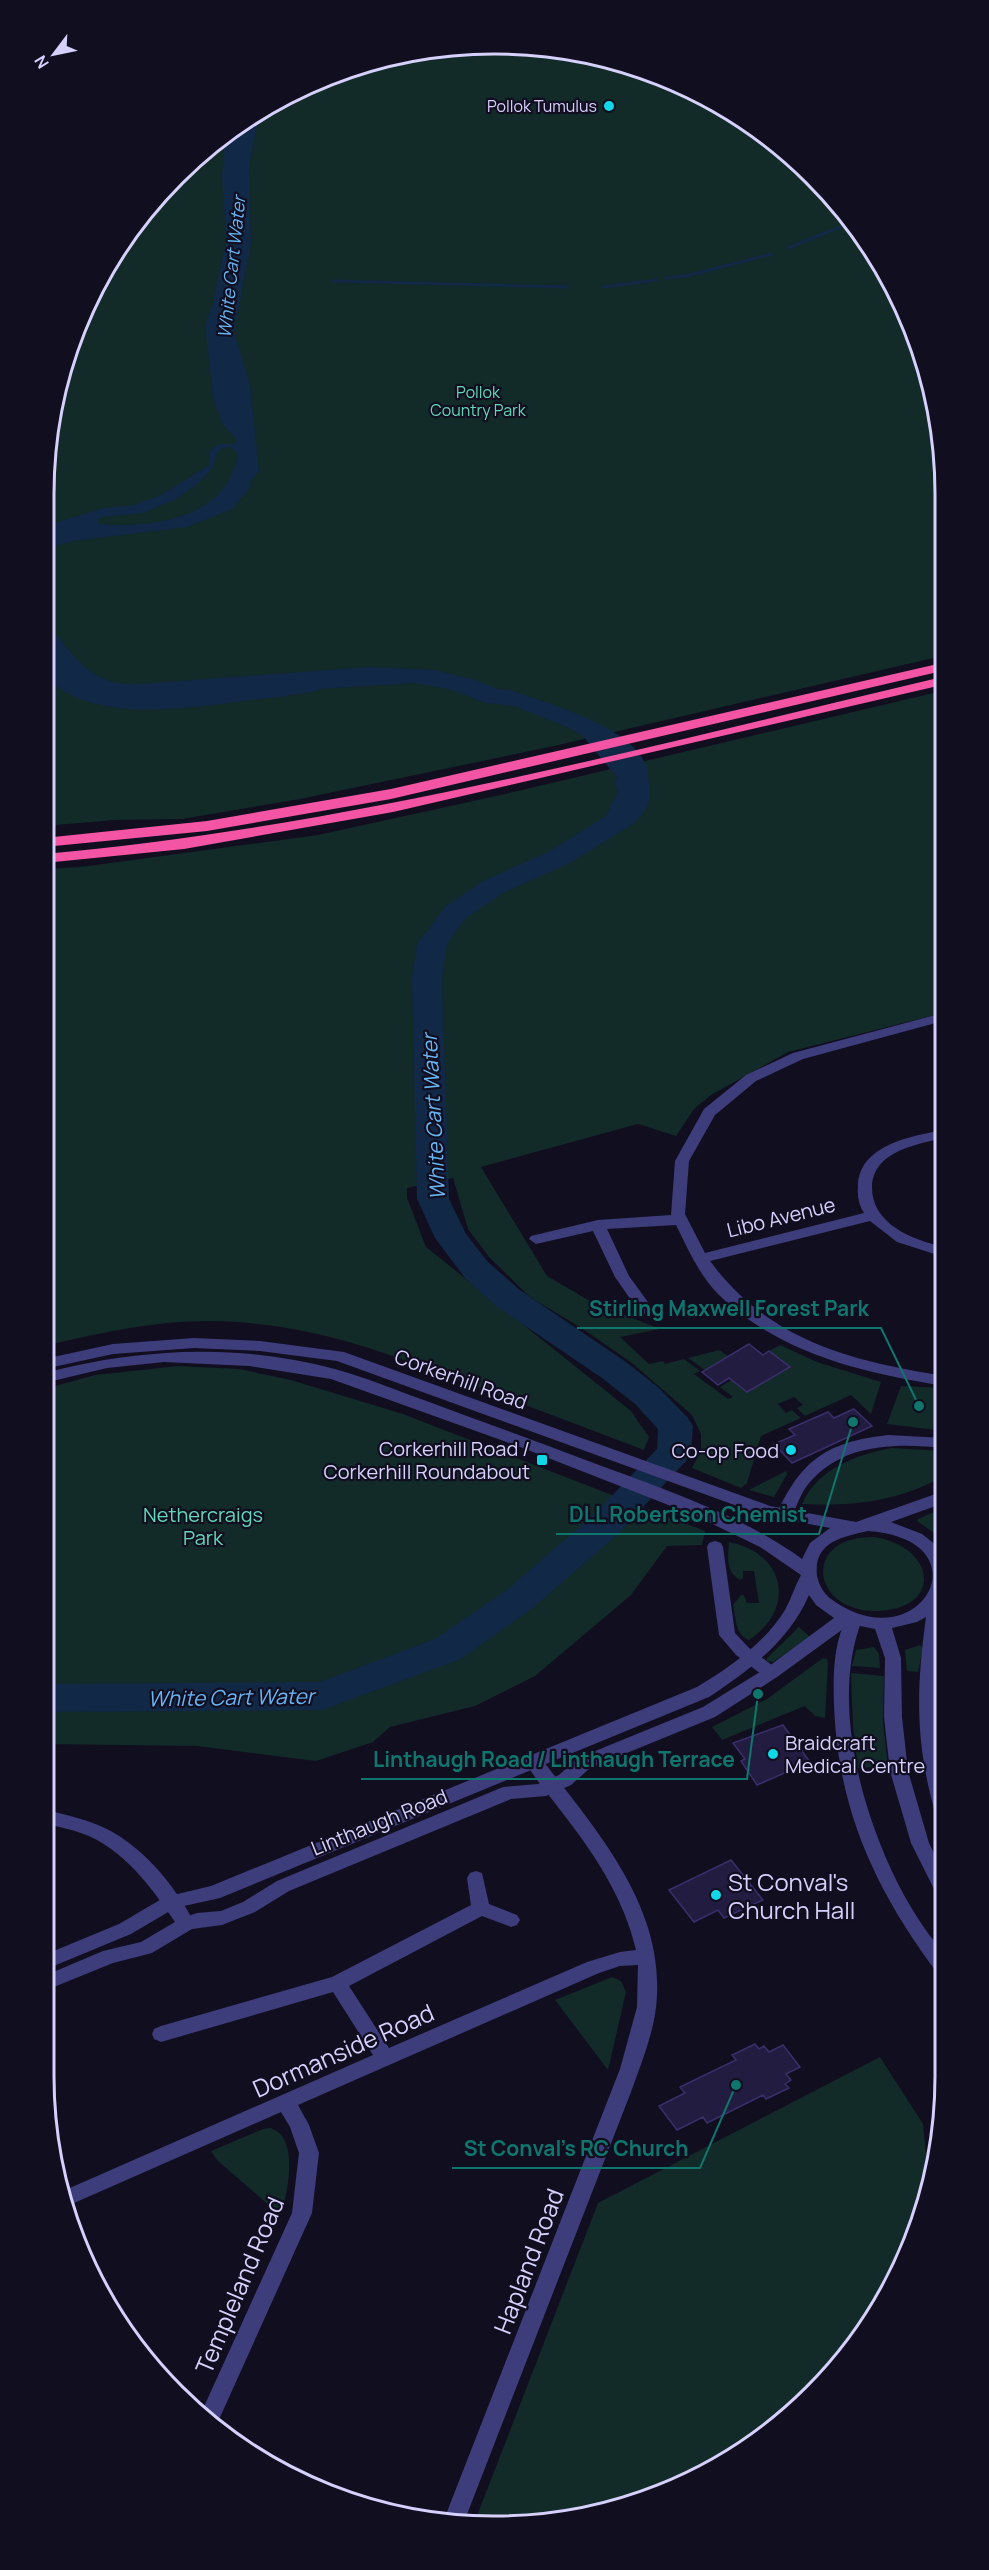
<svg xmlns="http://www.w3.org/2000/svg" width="989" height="2570" viewBox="0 0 989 2570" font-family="Manrope,sans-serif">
  <rect width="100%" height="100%" fill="#110e20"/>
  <path fill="#122a28" d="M524,44L612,59L745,119L834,197L911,322L942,435V656L554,746L300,799L182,819L116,820L44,826V495L59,377L90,295L137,220L197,155L269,104L350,67L436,47Z
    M942,691L943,1013L788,1052L711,1095L694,1109L676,1136L638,1124L481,1167L547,1276L590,1301L660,1329L620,1337L649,1364L663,1361L665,1364L684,1359L700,1371L694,1374L728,1399L733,1397L720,1387L731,1380L747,1392L789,1367L769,1351L780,1345L817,1362L881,1382L871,1414L851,1395L805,1416L797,1408L803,1405L794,1397L778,1404L786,1413L792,1410L801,1418L761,1436L747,1483L741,1488L692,1468L701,1451V1434L692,1415L632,1363L583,1329L530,1297L489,1257L468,1229L453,1178L407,1188V1198L426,1247L631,1411L649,1437L644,1450C586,1428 528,1406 469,1384C390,1354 323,1328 237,1322C171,1317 107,1331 44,1346V869L81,867L318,835L505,794Z
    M719,1350L728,1356L705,1370L688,1358Z
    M178,1366L239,1369L291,1380L403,1414L705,1531L702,1545L667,1546L631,1595L535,1676L475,1706L390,1727L373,1742L316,1761L197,1746L44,1744V1389L95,1375Z
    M901,1386L944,1388V1431L887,1424Z
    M891,1448L944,1451V1476C900,1501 852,1507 802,1504C817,1469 856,1455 891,1448Z
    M786,1471L787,1474L774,1497L749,1490Z
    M944,1508V1540L917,1521L918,1519Z
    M875,1537C937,1548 943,1609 877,1611C810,1612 801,1535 875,1537Z
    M729,1542C785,1553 797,1608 749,1640C735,1635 736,1618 733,1605L741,1595H744L747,1603H759L754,1571H743V1578L740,1580C725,1571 728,1557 729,1542Z
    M799,1627L810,1637L773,1662L767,1661V1658Z
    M920,1645L923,1648L918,1672L907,1671L905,1650Z
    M874,1647L879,1654L880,1668L852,1666L856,1650Z
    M823,1658L827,1659L828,1663L825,1718L815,1716L805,1706L722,1740L712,1727L767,1699Z
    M851,1673L884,1676L883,1722L888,1766L858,1768L853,1726Z
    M612,1977L621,1981L626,1992L608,2070L555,2000Z
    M880,2057L923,2124L930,2192L899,2275L853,2350L745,2451L667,2492L583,2518L475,2521L598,2203Z
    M270,2128C300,2136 288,2194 280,2215L217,2160L211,2151L263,2129Z"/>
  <path fill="#112846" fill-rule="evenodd" d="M260,111L249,165L251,244L234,332L250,384L259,471L250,482L251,487L232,509L187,527L73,541L44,549V526L104,508L134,505L161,495L209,465L210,450L219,444H235V438L223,425L213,398L206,332V322L212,307L226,241L222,177L225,136ZM230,447L236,451C239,460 235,466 232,474C211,521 144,528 99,524L98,520L102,517L143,513L174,500L195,486L212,469L217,453L221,449Z
    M44,618C71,651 88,687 138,684L369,667L435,670L476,680L497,689L510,690C549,704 629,725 646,765C649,770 648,777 649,783C653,802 645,815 630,826L607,818L624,795V786L582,735L567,727L514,706L486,703L449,689L414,683L320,689C309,695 295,692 283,697C211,701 101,733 44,676Z"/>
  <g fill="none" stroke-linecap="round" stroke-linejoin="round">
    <path stroke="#112846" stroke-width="3" d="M788,248L840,227
      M666,278L690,275L772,254
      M333,281L567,287
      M603,287L656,280"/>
    <path fill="#112846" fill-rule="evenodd" d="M629,774L639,776L646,791L628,827L570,863L503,893L465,919L447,944L442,978L449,1199L466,1234L488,1262L520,1290L626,1362L659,1388L688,1418L693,1426L691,1452L686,1461L618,1534L534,1607L461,1659L322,1710L44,1712V1684L320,1682L435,1639L508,1589L592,1516L657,1449L658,1429L635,1404L602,1378L496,1306L465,1278L435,1238L417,1199L412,978L417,944L445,907L483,881L550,851L606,816L618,791L615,782L619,776Z"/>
  </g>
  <path fill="#221c40" stroke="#3a2f6a" stroke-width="1.5" d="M749,1344L763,1355L769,1351L790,1367L747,1392L729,1378L718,1385L702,1372Z
    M854,1409L872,1426L792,1463L774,1444L795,1435L789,1429L828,1412L834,1418Z
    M783,1725L810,1762L757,1785L741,1761L745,1759L733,1743Z
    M731,1860L763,1900L724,1918L718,1910L694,1922L669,1890Z
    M755,2044L759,2049L764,2046L769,2052L783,2045L800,2067L786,2074L791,2080L785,2084L789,2088L766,2099L763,2095L707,2123L703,2117L677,2130L659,2106L685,2093L680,2087L736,2060L732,2055Z"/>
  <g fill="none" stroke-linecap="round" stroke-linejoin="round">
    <path fill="#3d3d7c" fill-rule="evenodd" d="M943,1013V1021L803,1059L756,1081L715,1115L689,1161L685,1214L705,1253L864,1213C859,1205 857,1197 858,1187C858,1145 912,1136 943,1130V1138C924,1143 903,1146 887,1158C878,1165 872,1175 872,1186C871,1224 912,1240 944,1247V1257L897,1242L870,1221L710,1261C769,1341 851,1361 944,1376V1386C863,1373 780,1354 719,1295C699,1275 688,1249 676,1225L607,1229L629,1276L653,1309L645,1314L640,1313L615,1277L593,1231L536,1244L529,1239L531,1236L598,1220L671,1215L675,1161L704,1109L746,1075L793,1053Z
      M888,1435L944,1438V1448C896,1443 844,1443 810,1482C800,1493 797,1507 790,1519H778L776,1515C802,1459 827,1442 888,1435Z
      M715,1541L721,1543L723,1547L735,1633L748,1647L777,1669L779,1673L777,1677L771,1679L765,1677L736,1655L719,1635L707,1547L709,1543Z
      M854,1614L860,1616L862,1620C829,1704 864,1822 905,1897C913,1911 921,1924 930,1936C935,1942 941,1948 944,1954C947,1960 945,1970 945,1976L938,1974C876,1891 838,1811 834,1705C833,1676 833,1642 848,1616Z
      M534,1755L540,1757C593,1826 662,1902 657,1995C656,2028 642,2061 631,2092L464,2522H443L620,2069L637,2007L638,1965L620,1966L599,1973L298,2105L309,2125L319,2153L312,2213L217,2424L202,2411L292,2213L299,2153L290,2127L281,2112L65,2207L63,2191L373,2055L333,1992L161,2042L154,2039L152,2034L154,2029L161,2026L332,1977L471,1905L467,1878L470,1873L476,1871L482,1873L489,1904L517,1915L520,1920L517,1925L511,1927L482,1916L349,1986L389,2048L587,1962L620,1952L636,1950C624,1898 594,1853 561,1811C549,1795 535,1779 525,1762L528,1757Z
      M44,1809C62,1814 81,1818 98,1825C140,1842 175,1885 195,1924L192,1929L186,1931L180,1929C155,1893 130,1855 89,1836C75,1830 58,1827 44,1823Z"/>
    <path fill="#3d3d7c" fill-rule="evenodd" d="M194,1338L260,1341L344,1352L770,1506L856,1522L944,1491V1503L891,1522L922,1534L936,1545L944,1556V1606L936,1666L935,1706L938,1748L945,1783V1823L939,1821L936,1816C915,1743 916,1691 926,1617L917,1622L892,1628L901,1658L902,1717L908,1771L929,1843L945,1876V1901L939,1899L911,1843L890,1771L884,1717L885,1658L875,1629L850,1624L777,1677L715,1717L590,1768L571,1785L546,1796L511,1799L289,1891L255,1912L222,1925L192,1929L152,1953L113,1963L44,1991V1976L103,1951L141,1942L180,1919L197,1913L221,1911L243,1902L277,1881L503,1787L538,1784L559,1775L578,1758L703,1707L765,1669L834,1618L816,1605L809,1595C789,1641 750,1670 709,1697L220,1898L175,1908L131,1934L44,1970V1955L119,1924L165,1897L211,1886L697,1687C730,1667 764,1644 785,1610C791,1599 795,1586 801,1575L760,1547L694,1515L515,1445L331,1379L249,1366L164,1362L107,1368L44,1383V1373C140,1348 238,1343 335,1369C364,1377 393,1389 421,1399C475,1419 530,1439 583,1459C657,1487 737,1512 802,1559L810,1543L830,1528L762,1515L337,1361L260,1351L194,1348L113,1354L44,1369V1359L113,1344ZM868,1531C989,1540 919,1664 831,1599C824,1594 819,1585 817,1576C813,1542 842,1537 868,1531Z"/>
    <path fill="#f454a4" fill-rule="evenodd" d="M942,663V671L391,799L207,831L44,847V838L207,821L391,789Z
      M942,677V685L393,812L184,849L44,863V854C349,827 645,747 942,677Z"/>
  </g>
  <g fill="#0fd9e9" stroke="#110e20" stroke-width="2">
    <circle cx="609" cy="106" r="6"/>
    <circle cx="791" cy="1450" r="6"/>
    <rect x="536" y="1454" width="12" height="12" rx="3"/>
    <circle cx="773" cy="1754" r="6"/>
    <circle cx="716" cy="1895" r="6"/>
  </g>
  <g text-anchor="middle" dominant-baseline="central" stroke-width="4.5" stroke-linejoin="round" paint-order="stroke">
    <g font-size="16" fill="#d5d1fc" stroke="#110e20" text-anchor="end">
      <text x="597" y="106">Pollok Tumulus</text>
    </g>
    <g font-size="16" fill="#62d7b7" stroke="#110e20">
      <text x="478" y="392">Pollok<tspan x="478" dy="18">Country Park</tspan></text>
    </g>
    <g font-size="18" font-style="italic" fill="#66b6f5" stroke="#110e20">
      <text transform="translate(231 267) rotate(-84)">White Cart Water</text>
    </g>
    <g font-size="20" fill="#d5d1fc" stroke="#110e20">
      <text transform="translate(781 1217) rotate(-14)">Libo Avenue</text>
      <text transform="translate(461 1379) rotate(20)">Corkerhill Road</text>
      <text transform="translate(379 1822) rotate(-22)">Linthaugh Road</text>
    </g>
    <g font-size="20" fill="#d5d1fc" stroke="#110e20" text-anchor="end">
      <text x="530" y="1448">Corkerhill Road /<tspan x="530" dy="23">Corkerhill Roundabout</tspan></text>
      <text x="779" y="1450">Co-op Food</text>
      <text x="785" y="1742" text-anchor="start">Braidcraft<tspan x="785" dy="23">Medical Centre</tspan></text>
    </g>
    <g font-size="20" fill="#62d7b7" stroke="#110e20">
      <text x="203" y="1514">Nethercraigs<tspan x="203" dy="23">Park</tspan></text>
    </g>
    <g font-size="21" font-style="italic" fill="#66b6f5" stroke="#110e20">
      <text transform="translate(433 1117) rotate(-93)">White Cart Water</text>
      <text transform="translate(231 1697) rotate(-1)">White Cart Water</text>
    </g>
    <g font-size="24" fill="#d5d1fc" stroke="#110e20" text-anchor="start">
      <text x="728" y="1881">St Conval's<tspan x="728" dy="28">Church Hall</tspan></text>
    </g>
    <g font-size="24" fill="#d5d1fc" stroke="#110e20">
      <text transform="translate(343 2050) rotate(-24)">Dormanside Road</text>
      <text transform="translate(528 2261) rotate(-69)">Hapland Road</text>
      <text transform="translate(239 2285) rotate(-67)">Templeland Road</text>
    </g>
  </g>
  <path d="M0 0H989V2570H0ZM494 54H495A440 440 0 0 1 935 494V2076A440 440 0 0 1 495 2516H494A440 440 0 0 1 54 2076V494A440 440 0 0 1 494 54Z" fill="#110e20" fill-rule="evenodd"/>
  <path fill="none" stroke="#d5d1fc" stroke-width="3" d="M494 54H495A440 440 0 0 1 935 494V2076A440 440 0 0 1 495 2516H494A440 440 0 0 1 54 2076V494A440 440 0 0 1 494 54Z"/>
  <path fill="none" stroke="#0f766e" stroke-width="2" d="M919 1406L881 1328H577M853 1422L819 1534H556M758 1694L747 1779H361M736 2085L700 2168H452"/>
  <g fill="#0f766e" stroke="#110e20" stroke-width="2">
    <circle cx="919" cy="1406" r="6"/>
    <circle cx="853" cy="1422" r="6"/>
    <circle cx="758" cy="1694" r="6"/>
    <circle cx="736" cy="2085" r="6"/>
  </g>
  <g font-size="21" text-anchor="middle" font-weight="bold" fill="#0f766e" stroke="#110e20" stroke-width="4.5" stroke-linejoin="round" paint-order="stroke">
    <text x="729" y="1316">Stirling Maxwell Forest Park</text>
    <text x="688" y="1522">DLL Robertson Chemist</text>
    <text x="554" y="1767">Linthaugh Road / Linthaugh Terrace</text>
    <text x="576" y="2156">St Conval's RC Church</text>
  </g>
  <g transform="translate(54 54) rotate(238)" stroke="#110e20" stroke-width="4.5" paint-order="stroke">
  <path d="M0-4.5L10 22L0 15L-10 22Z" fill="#d5d1fc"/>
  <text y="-9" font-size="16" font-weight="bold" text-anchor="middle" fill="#d5d1fc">N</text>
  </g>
</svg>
